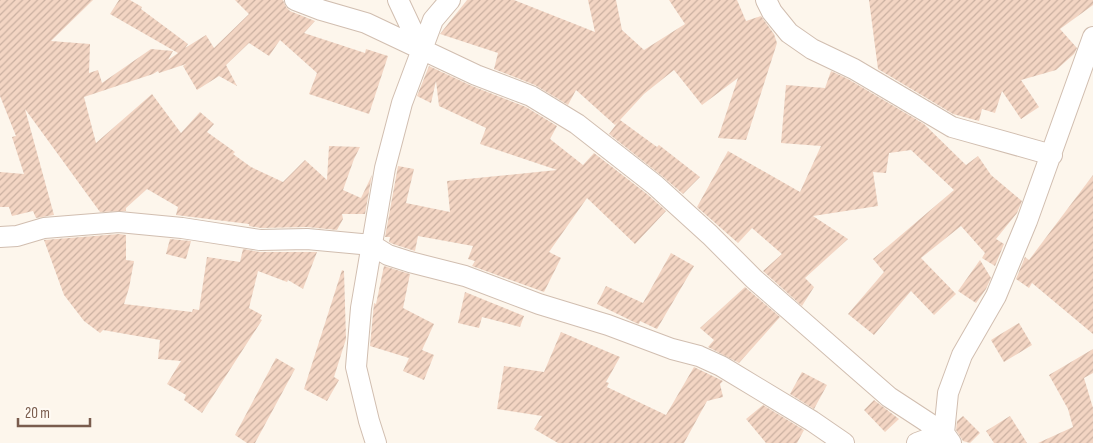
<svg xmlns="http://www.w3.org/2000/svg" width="1093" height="443" viewBox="0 0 1093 443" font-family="'Sofia Sans Condensed',sans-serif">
  <defs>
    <pattern id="building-hatch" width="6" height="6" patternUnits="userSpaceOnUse" patternTransform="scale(1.25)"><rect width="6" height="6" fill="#f3d5c3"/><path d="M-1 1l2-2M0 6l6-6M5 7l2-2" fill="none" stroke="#cab0a1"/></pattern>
  </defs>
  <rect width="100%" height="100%" fill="#fdf6ec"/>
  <path fill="url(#building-hatch)" d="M0,0H93L51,41L90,44L89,73L98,70L102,83L151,49L173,51L168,60L178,53L110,14L119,0H130L142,7L141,9L188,44L185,48L206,35L214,48L249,14L235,0H283L286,7L290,11L315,21L304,33L365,53L366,49L388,56L369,114L309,94L317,73L280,40L269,56L249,43L226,65L237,86L219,76L197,90L183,66L186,64L159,73L158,71L153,74L84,97L96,143L152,94L181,133L200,112L214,124L207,132L235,152L233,154L251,167L283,182L305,160L327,180L329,146L360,147L354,159L343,190L361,198L372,175L365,214H342L343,219L337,230L307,227L261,228L249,226V224L176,215L178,207L147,189L126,208V211L100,212L25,109L54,215L36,218L33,211L12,216L9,207H0V172L24,174L12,137L16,136L0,96Z
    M467,0H514L595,32L588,0H616L622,30L644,50L685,24L669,0H737L746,21L761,16L774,34L777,43L746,140L718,138L738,78L702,105L674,70L644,94L620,120L657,147L659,145L700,177L683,194L662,176L609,134L618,122L615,125L576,90L568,105L535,85L494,69L498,53L440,34Z
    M869,0H1093V5L1060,29L1077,48L1074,54L1056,70L1021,80L1039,107L1021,119L1002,91L995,113L982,109L979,121L953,114L878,69Z
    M429,66L472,86L526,107L557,126L550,139L583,165L594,153L647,194L666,211L635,244L587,198L549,252L561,258L544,292L472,266L475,261L468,259L473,246L418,236L415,251L393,244L389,242L390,237H385L398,166L414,169L406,203L450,212L447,181L557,170L480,144L486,128L439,106L436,81L431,103L417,96Z
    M831,71L848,79L924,124L966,165L978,156L991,175L1022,201L1017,213L996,239L1004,244L995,266L982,258L985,253L961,226L921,258L956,294L934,315L911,291L874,335L848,314L884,272L873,259L954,190L911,150L889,153L886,173L873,172L878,206L813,216L848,239L805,278L814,287L802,306L763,271L782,254L752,228L738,243L697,207L728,151L800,192L821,146L781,143L786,85L825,88Z
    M1093,175V334L1032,283L1029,288L1016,279L1025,257L1029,260Z
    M119,234L126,235V260L134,261L129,288L124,304L192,312L193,309L199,310L207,257L240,262L243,249L260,252H317L303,289L288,280L287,282L258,271L249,308L262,315L260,319L262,320L202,413L184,400L186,395L167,384L181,361L158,359L160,340L103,330L100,333L84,321L64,295L44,240Z
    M170,239L191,241L186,259L166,254Z
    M671,253L694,266L657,329L640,321L639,324L636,323L597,304L606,286L643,303Z
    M980,260L991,278L986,289L976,303L958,291Z
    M384,266L410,274L403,308L434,324L422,350L434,355L424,380L403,371L409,358L370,346L374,303L376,304Z
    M342,270L344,271L346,339L334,377L339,380L327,401L304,389Z
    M745,287L780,317L739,363L708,347L714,340L700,328Z
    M465,292L524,316L520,327L482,317L479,328L458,323Z
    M1019,323L1032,345L1004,362L991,340Z
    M561,332L620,357L606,382L609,383L607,387L666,415L694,367L723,381L720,384L723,397L707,401L684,443H558L534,429L542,416L497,409L504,366L544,372Z
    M1093,349V373L1084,378L1093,408V443H1038L1073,427L1068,409L1049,375Z
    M276,358L295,369L255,443H247L235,435Z
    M802,372L827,385L814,409L790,394Z
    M874,400L899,419L885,432L864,410Z
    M763,405L804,430L797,443H766L746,419Z
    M963,416L980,433L970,443L963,441L956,430L957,421Z
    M1010,416L1027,443H994L986,431Z"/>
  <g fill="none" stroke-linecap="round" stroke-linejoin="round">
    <g stroke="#d1beb0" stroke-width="22">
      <path id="street" d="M295,0L321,10L366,23L476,75L531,96L577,124L655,185L710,235L754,279L842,356L889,397L944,433L951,443
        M398,0L422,51
        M766,0L772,12L789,33L812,49L854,69L952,127L1052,155
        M0,237L17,236L44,228L119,222L182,228L260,240L307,239L372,245L388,255L410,262L465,276L539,304L608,325L672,349L699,356L721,366L812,421L844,443
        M376,443L369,421L356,367L361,308L385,168L402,103L433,20L450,0
        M917,443L944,433L948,393L962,355L996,296L1027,221L1093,37"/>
    </g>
    <use href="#street" stroke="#fff" stroke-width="20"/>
  </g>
  <path d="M18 418v8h72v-8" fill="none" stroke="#7a5c4d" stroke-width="2.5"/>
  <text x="25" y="418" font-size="15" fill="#7a5c4d" stroke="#fffaf3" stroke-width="4" paint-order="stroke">20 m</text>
</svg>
